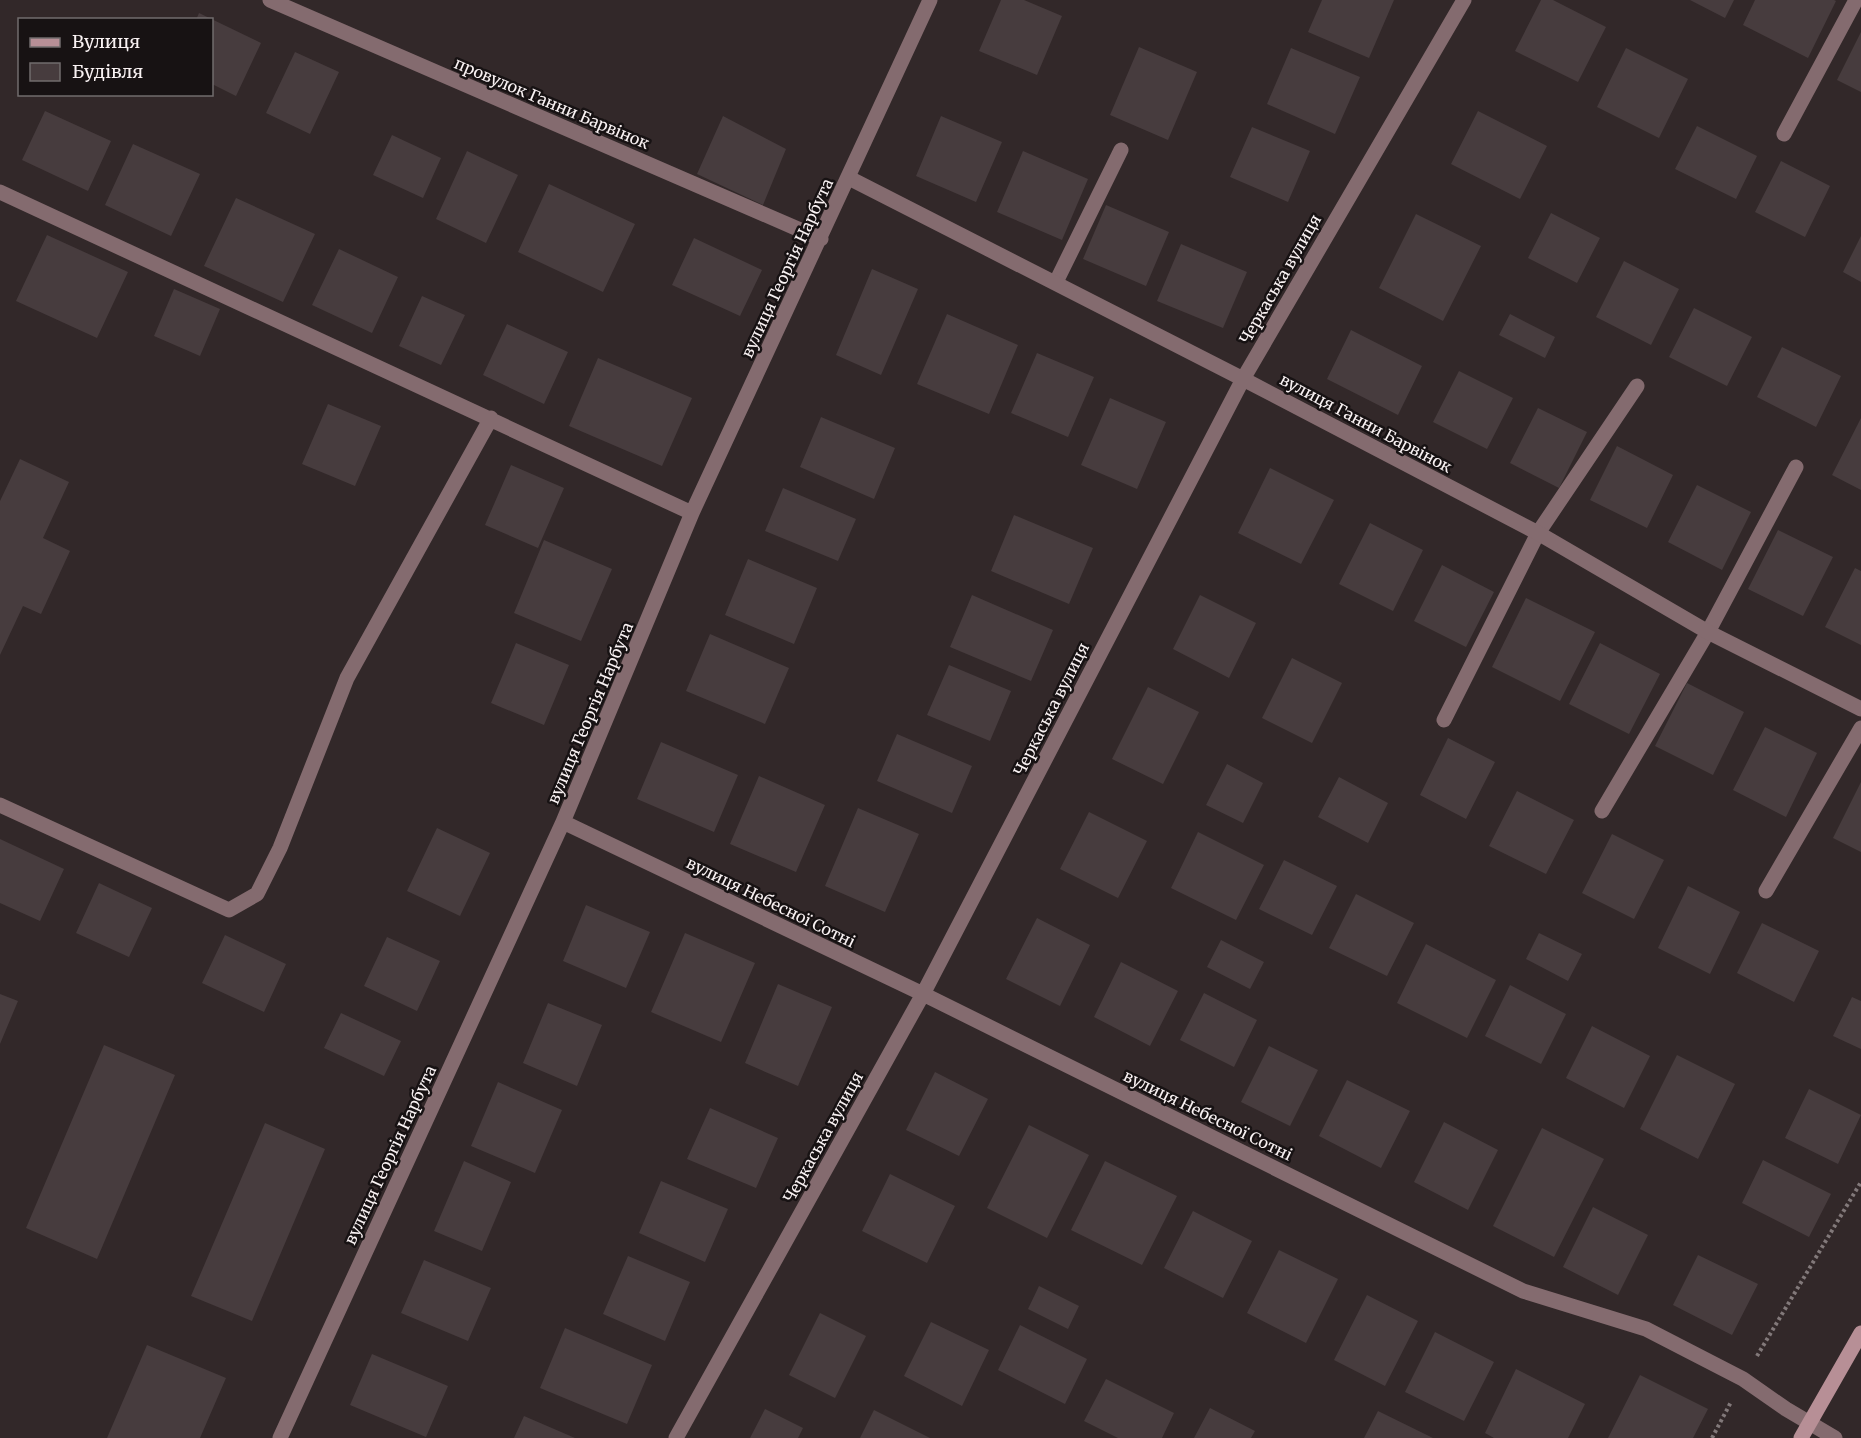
<svg xmlns="http://www.w3.org/2000/svg" width="1861" height="1438" viewBox="0 0 1861 1438" font-family="Merriweather,serif">
  <rect width="100%" height="100%" fill="#322829"/>
  <path fill="#473c3e" d="M1001,0H1024L1062,16L1037,75L979,51Z
    M1322,0H1394L1369,58L1308,32Z
    M1541,0H1553L1606,27L1578,82L1515,51Z
    M1690,0H1734L1725,18Z
    M1755,0H1834L1836,1L1808,58L1743,25Z
    M199,13L261,43L236,96L212,84V20H196Z
    M1861,32V92L1837,80Z
    M1139,47L1197,72L1168,140L1110,115Z
    M1291,48L1360,77L1335,134L1267,104Z
    M1626,48L1688,79L1659,138L1597,107Z
    M295,52L339,72L310,134L266,113Z
    M45,111L111,141L88,191L22,160Z
    M1478,111L1547,146L1520,199L1451,164Z
    M723,116L786,149L763,205L697,174Z
    M941,116L1002,142L976,202L916,176Z
    M1697,126L1757,156L1736,199L1675,169Z
    M1252,127L1310,151L1288,202L1230,177Z
    M392,135L441,158L423,198L373,175Z
    M133,144L200,174L171,236L105,205Z
    M467,151L518,175L486,243L436,219Z
    M1023,151L1088,179L1062,240L997,212Z
    M1781,161L1830,186L1805,237L1755,212Z
    M549,184L635,224L603,292L518,252Z
    M236,198L315,234L283,302L204,266Z
    M1106,205L1169,232L1146,286L1083,259Z
    M1551,213L1600,238L1577,283L1528,258Z
    M1416,214L1481,246L1443,321L1379,288Z
    M47,235L128,272L97,338L16,301Z
    M1861,236V282L1843,272Z
    M694,238L762,270L740,316L672,285Z
    M1181,244L1247,272L1223,328L1157,301Z
    M339,249L398,277L372,333L312,305Z
    M1624,261L1679,289L1651,345L1596,317Z
    M872,269L918,289L881,375L836,355Z
    M174,289L220,309L200,356L154,336Z
    M422,296L465,315L441,365L399,346Z
    M1694,308L1752,337L1727,386L1669,357Z
    M947,314L1018,345L989,414L917,384Z
    M1510,314L1555,337L1545,358L1499,335Z
    M507,324L568,352L544,404L483,375Z
    M1351,330L1422,366L1398,415L1327,379Z
    M1782,347L1841,376L1816,427L1757,397Z
    M1037,353L1094,377L1068,437L1011,413Z
    M598,358L692,398L662,466L569,426Z
    M1459,371L1513,398L1487,449L1433,422Z
    M1110,398L1166,422L1137,489L1081,465Z
    M328,404L381,426L355,486L302,464Z
    M1538,408L1587,432L1559,488L1510,463Z
    M821,417L895,448L874,499L800,467Z
    M1861,418V490L1832,475Z
    M1617,446L1673,475L1647,528L1590,500Z
    M20,459L69,482L43,538L70,551L41,614L23,606L0,655V501Z
    M511,465L564,488L538,548L485,525Z
    M1270,468L1334,500L1301,564L1238,533Z
    M1697,485L1751,512L1722,570L1668,542Z
    M783,488L856,519L838,561L765,531Z
    M1014,515L1093,548L1069,604L991,571Z
    M1370,523L1423,550L1393,611L1339,584Z
    M1778,530L1833,557L1803,616L1748,589Z
    M544,540L612,569L581,641L514,613Z
    M748,559L817,588L794,644L725,615Z
    M1442,565L1494,592L1466,647L1414,621Z
    M1855,568L1861,571V645L1825,627Z
    M972,595L1053,630L1031,681L950,647Z
    M1200,595L1256,623L1229,678L1173,649Z
    M1526,598L1595,632L1560,701L1492,667Z
    M710,634L789,668L765,724L686,691Z
    M516,643L569,665L544,725L491,703Z
    M1600,643L1660,674L1629,734L1569,704Z
    M1292,658L1342,683L1312,743L1262,718Z
    M949,665L1011,691L990,741L927,715Z
    M1687,683L1744,712L1713,775L1655,746Z
    M1148,687L1199,712L1163,784L1112,759Z
    M1765,727L1817,753L1786,817L1733,790Z
    M897,734L972,766L952,813L877,781Z
    M1448,738L1495,762L1466,819L1420,795Z
    M661,742L738,775L714,832L637,799Z
    M1227,764L1263,783L1243,823L1206,805Z
    M759,776L825,805L796,872L730,844Z
    M1339,777L1388,803L1368,843L1318,817Z
    M1861,782V852L1833,838Z
    M1517,791L1574,820L1546,874L1489,846Z
    M858,808L919,834L885,912L825,886Z
    M1089,812L1147,841L1118,898L1060,869Z
    M437,828L490,853L460,916L407,891Z
    M1198,832L1264,865L1236,920L1171,888Z
    M1612,834L1664,860L1634,919L1582,893Z
    M0,839L64,869L40,921L0,903Z
    M1284,860L1337,886L1312,935L1259,909Z
    M99,883L152,908L129,957L76,933Z
    M1688,886L1740,912L1710,974L1658,948Z
    M1356,894L1414,923L1387,976L1329,948Z
    M586,905L650,932L626,988L563,961Z
    M1037,918L1090,945L1060,1006L1006,979Z
    M1762,923L1819,951L1794,1002L1737,973Z
    M685,933L755,963L721,1042L651,1012Z
    M1539,933L1582,954L1568,981L1526,959Z
    M225,935L286,964L264,1012L202,983Z
    M387,937L440,961L417,1011L364,986Z
    M1221,940L1264,962L1250,989L1207,967Z
    M1426,944L1496,980L1467,1038L1397,1003Z
    M1121,962L1178,991L1150,1046L1094,1017Z
    M778,984L832,1007L798,1086L745,1063Z
    M1510,985L1566,1014L1541,1064L1485,1036Z
    M1204,993L1257,1020L1234,1067L1180,1040Z
    M0,994L18,1001L0,1044Z
    M1852,997L1861,1001V1049L1833,1036Z
    M548,1003L602,1025L577,1086L523,1063Z
    M341,1013L401,1041L384,1076L324,1048Z
    M1592,1026L1650,1056L1624,1108L1566,1078Z
    M104,1045L175,1075L97,1259L26,1228Z
    M1269,1046L1318,1070L1290,1126L1241,1102Z
    M1677,1055L1735,1084L1698,1159L1640,1129Z
    M935,1072L988,1099L959,1156L906,1130Z
    M1347,1080L1410,1111L1381,1168L1319,1136Z
    M498,1082L562,1110L535,1173L471,1146Z
    M1809,1089L1861,1115L1838,1164L1785,1138Z
    M710,1108L778,1138L756,1188L687,1159Z
    M1444,1122L1498,1150L1468,1210L1414,1182Z
    M265,1123L325,1149L252,1321L191,1296Z
    M1029,1125L1089,1155L1047,1238L987,1208Z
    M1542,1128L1604,1159L1554,1257L1493,1226Z
    M1763,1160L1831,1194L1809,1237L1742,1203Z
    M464,1161L511,1182L482,1251L434,1231Z
    M1105,1161L1177,1196L1142,1265L1071,1230Z
    M890,1174L955,1206L927,1263L862,1231Z
    M661,1181L728,1209L705,1262L639,1233Z
    M1593,1207L1648,1235L1618,1295L1563,1267Z
    M1193,1211L1252,1241L1223,1298L1164,1268Z
    M1279,1250L1338,1279L1306,1343L1247,1313Z
    M1698,1255L1758,1284L1732,1335L1673,1305Z
    M628,1256L690,1282L665,1341L603,1314Z
    M424,1260L491,1288L468,1341L401,1313Z
    M1039,1286L1079,1306L1068,1329L1028,1309Z
    M1367,1295L1418,1321L1385,1386L1334,1360Z
    M820,1313L866,1336L835,1398L789,1375Z
    M931,1322L989,1350L962,1406L904,1376Z
    M1020,1325L1087,1359L1065,1404L998,1370Z
    M565,1328L652,1365L627,1424L540,1388Z
    M1435,1332L1494,1362L1464,1421L1405,1392Z
    M147,1345L226,1378L200,1438H107Z
    M372,1354L448,1386L426,1437L350,1405Z
    M1516,1369L1585,1404L1568,1438H1494L1485,1433Z
    M1640,1375L1708,1409L1693,1438H1608Z
    M1106,1379L1174,1413L1162,1438H1118L1084,1421Z
    M1210,1408L1255,1431L1251,1438H1194Z
    M765,1409L803,1428L798,1438H750Z
    M874,1410L930,1438H860Z
    M1378,1411L1433,1438H1364Z
    M524,1416L575,1438H514Z"/>
  <g fill="none" stroke-linecap="round" stroke-linejoin="round">
    <path stroke="#82797a" stroke-width="4" stroke-dasharray="3 3" stroke-linecap="butt" d="M1757,1356L1861,1182
      M1712,1438L1731,1402"/>
    <path stroke="#846b6f" stroke-width="15" d="M1784,134L1856,0
      M1056,282L1121,150
      M1444,720L1538,533L1637,386
      M1602,811L1708,632L1796,467
      M1766,891L1861,728"/>
    <path stroke="#846b6f" stroke-width="15" d="M270,0L821,239
      M849,178L1243,379L1538,533L1708,632L1861,709
      M0,192L692,513
      M0,805L229,910L257,894L280,848L347,678L491,418
      M563,822L923,994L1523,1291L1646,1329L1743,1379L1786,1409L1835,1438
      M280,1438L563,822L692,513L930,0
      M676,1438L923,994L1243,379L1464,0"/>
    <path stroke="#b78f96" stroke-width="15" d="M1801,1438L1861,1333"/>
  </g>
  <g text-anchor="middle" dominant-baseline="central" stroke-width="5" stroke-linejoin="round" paint-order="stroke">
    <g font-size="16" fill="#f9f2f3" stroke="#171213">
      <text transform="translate(552 103) rotate(23)">провулок Ганни Барвінок</text>
      <text transform="translate(787 268) rotate(-65)">вулиця Георгія Нарбута</text>
      <text transform="translate(1280 279) rotate(-60)">Черкаська вулиця</text>
      <text transform="translate(1366 423) rotate(28)">вулиця Ганни Барвінок</text>
      <text transform="translate(1051 709) rotate(-63)">Черкаська вулиця</text>
      <text transform="translate(590 713) rotate(-67)">вулиця Георгія Нарбута</text>
      <text transform="translate(771 902) rotate(26)">вулиця Небесної Сотні</text>
      <text transform="translate(1208 1115) rotate(26)">вулиця Небесної Сотні</text>
      <text transform="translate(823 1137) rotate(-61)">Черкаська вулиця</text>
      <text transform="translate(390 1155) rotate(-65)">вулиця Георгія Нарбута</text>
    </g>
  </g>
  <rect x="18" y="18" width="195" height="78" fill="#171213" stroke="#716c6d" stroke-width="1.5"/>
  <rect x="30" y="38" width="30" height="9" fill="#b78f96" stroke="#716c6d" stroke-width="1.5"/>
  <text x="72" y="48" font-size="18" fill="#f9f2f3">Вулиця</text>
  <rect x="30" y="63" width="30" height="18" fill="#473c3e" stroke="#716c6d" stroke-width="1.5"/>
  <text x="72" y="78" font-size="18" fill="#f9f2f3">Будівля</text>
</svg>
